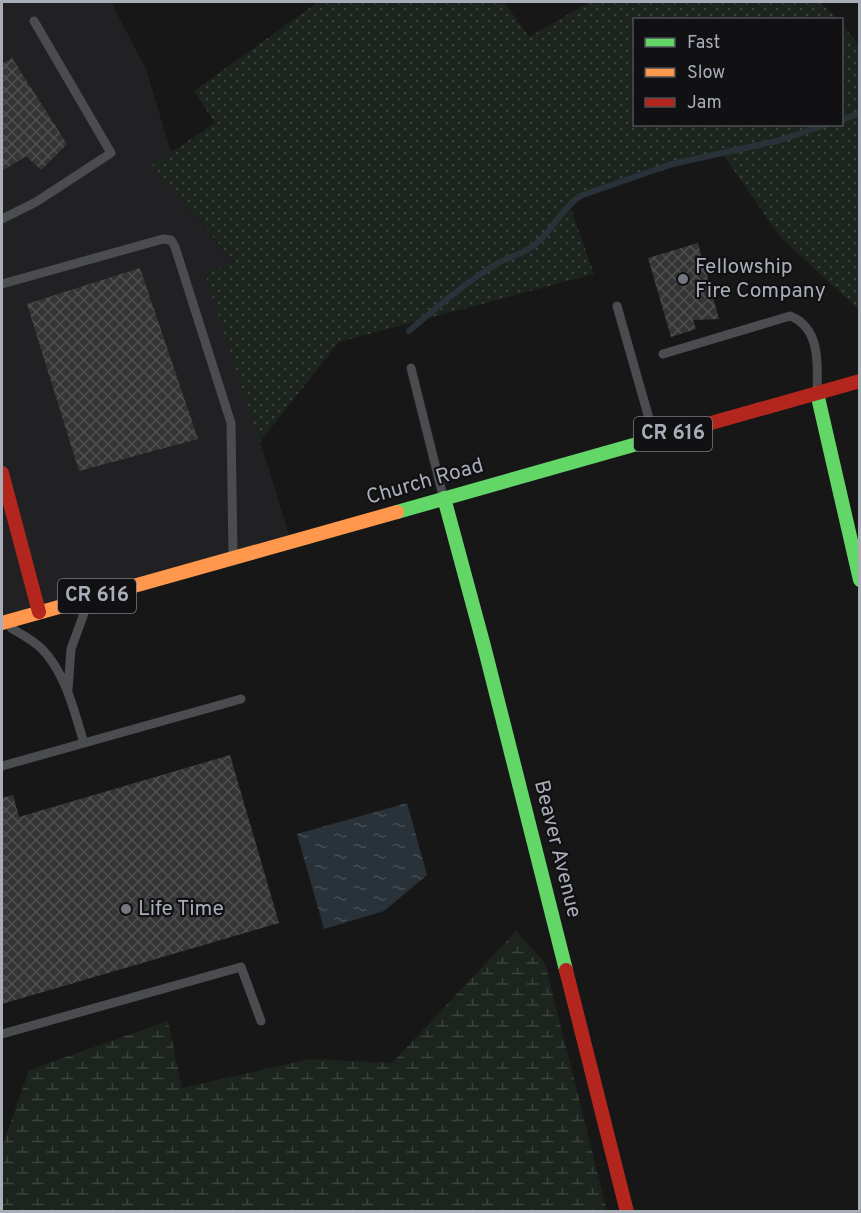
<svg xmlns="http://www.w3.org/2000/svg" width="861" height="1213" viewBox="0 0 861 1213" font-family="Overpass,sans-serif">
  <defs>
    <pattern id="grass-dots" width="8" height="8" patternUnits="userSpaceOnUse" patternTransform="scale(1.5)"><rect width="8" height="8" fill="#1d241e"/><path d="M2 2h.1M6 6h.1" fill="none" stroke="#3b413d" stroke-width="1.8" stroke-linecap="round"/></pattern>
    <pattern id="wetland-marsh" width="20" height="14" patternUnits="userSpaceOnUse" patternTransform="scale(1.5)"><rect width="20" height="14" fill="#1d241e"/><path d="M1 5h8M5 5V1M11 12h8M15 12V8" fill="none" stroke="#3b413d"/></pattern>
    <pattern id="water-ripples" width="26" height="14" patternUnits="userSpaceOnUse" patternTransform="scale(1.5)"><rect width="26" height="14" fill="#2a3239"/><path d="M2 4q2-2 4 0t4 0M15 11q2-2 4 0t4 0" fill="none" stroke="#464d54"/></pattern>
    <pattern id="building-cross-hatch" width="8" height="8" patternUnits="userSpaceOnUse" patternTransform="scale(1.5)"><rect width="8" height="8" fill="#353536"/><path d="M0 0l8 8M0 8l8-8" fill="none" stroke="#4f5051"/></pattern>
  </defs>
  <rect width="100%" height="100%" fill="#171717"/>
  <path fill="#212123" d="M2,2H112L114,8L146,69L188,208L234,263L208,272L291,541L2,623Z"/>
  <path fill="url(#grass-dots)" d="M318,2H504L529,37L590,2H820L837,19L634,20V124H842V25L859,45V310L780,237L722,153L598,190L570,206L594,274L339,342L259,443L205,273L234,262L152,165L215,123L194,91Z"/>
  <path fill="url(#wetland-marsh)" d="M516,931L545,963L607,1211H2V1148L29,1070L168,1021L182,1088L310,1059L392,1063Z"/>
  <path fill="url(#water-ripples)" d="M407,803L427,875L384,911L324,929L297,834Z"/>
  <g fill="none" stroke-linecap="round" stroke-linejoin="round">
    <path stroke="#2a3239" stroke-width="6" d="M842,120L860,113
      M409,331C437,307 465,283 496,264C508,257 523,254 533,246C552,232 561,209 580,196L672,164L777,141L828,124"/>
  </g>
  <path fill="url(#building-cross-hatch)" d="M12,58L67,144L41,170L26,156L2,171V64Z
    M698,243L719,319L693,320L696,329L671,337L648,258Z
    M140,268L198,439L79,471L27,304Z
    M230,755L279,923L2,1004V798L13,795L19,817Z"/>
  <g fill="none" stroke-linecap="round" stroke-linejoin="round">
    <path stroke="#4b4c50" stroke-width="9" d="M2,219L36,202L111,153L34,21
      M2,284L163,239L171,240L175,247L231,423L233,555
      M617,306L654,436
      M663,354L790,316C820,327 818,364 817,391
      M411,368L443,496
      M11,628C21,634 33,640 42,649C66,674 74,711 84,743
      M68,690L71,649L87,605
      M2,766L241,699
      M2,1034L241,967L261,1021"/>
    <path stroke="#63d668" stroke-width="14" d="M817,393L860,580
      M444,498L484,646L566,970
      M397,512L697,427"/>
    <path stroke="#ff974d" stroke-width="14" d="M2,623L397,512"/>
    <path stroke="#b3261e" stroke-width="14" d="M697,427L860,381
      M2,473L39,612
      M566,970L627,1212"/>
  </g>
  <g fill="#757880" stroke="#111113" stroke-width="2">
    <circle cx="683" cy="279" r="6"/>
    <circle cx="126" cy="909" r="6"/>
  </g>
  <g text-anchor="middle" dominant-baseline="central" stroke-width="4.5" stroke-linejoin="round" paint-order="stroke">
    <g fill="#111113" stroke="#7b7e86" stroke-width="1.5">
      <rect x="634" y="417" width="78" height="34" rx="4.5"/>
      <rect x="58" y="579" width="78" height="34" rx="4.5"/>
    </g>
    <g font-size="20" font-weight="bold" fill="#a8adb8">
      <text x="673" y="434">CR 616</text>
      <text x="97" y="596">CR 616</text>
    </g>
    <g font-size="21" fill="#a8adb8" stroke="#111113" text-anchor="start">
      <text x="695" y="267">Fellowship<tspan x="695" dy="24">Fire Company</tspan></text>
      <text x="138" y="909">Life Time</text>
    </g>
    <g font-size="21" fill="#a8adb8" stroke="#111113">
      <text transform="translate(425 482) rotate(-16)">Church Road</text>
      <text transform="translate(557 849) rotate(76)">Beaver Avenue</text>
    </g>
  </g>
  <rect width="861" height="1213" fill="none" stroke="#a8adb8" stroke-width="6"/>
  <rect x="633" y="18" width="210" height="108" fill="#111113" stroke="#4d4f55" stroke-width="1.5"/>
  <rect x="645" y="38" width="30" height="9" fill="#63d668" stroke="#4d4f55" stroke-width="1.5"/>
  <text x="687" y="48" font-size="18" fill="#a8adb8">Fast</text>
  <rect x="645" y="68" width="30" height="9" fill="#ff974d" stroke="#4d4f55" stroke-width="1.5"/>
  <text x="687" y="78" font-size="18" fill="#a8adb8">Slow</text>
  <rect x="645" y="98" width="30" height="9" fill="#b3261e" stroke="#4d4f55" stroke-width="1.5"/>
  <text x="687" y="108" font-size="18" fill="#a8adb8">Jam</text>
</svg>
